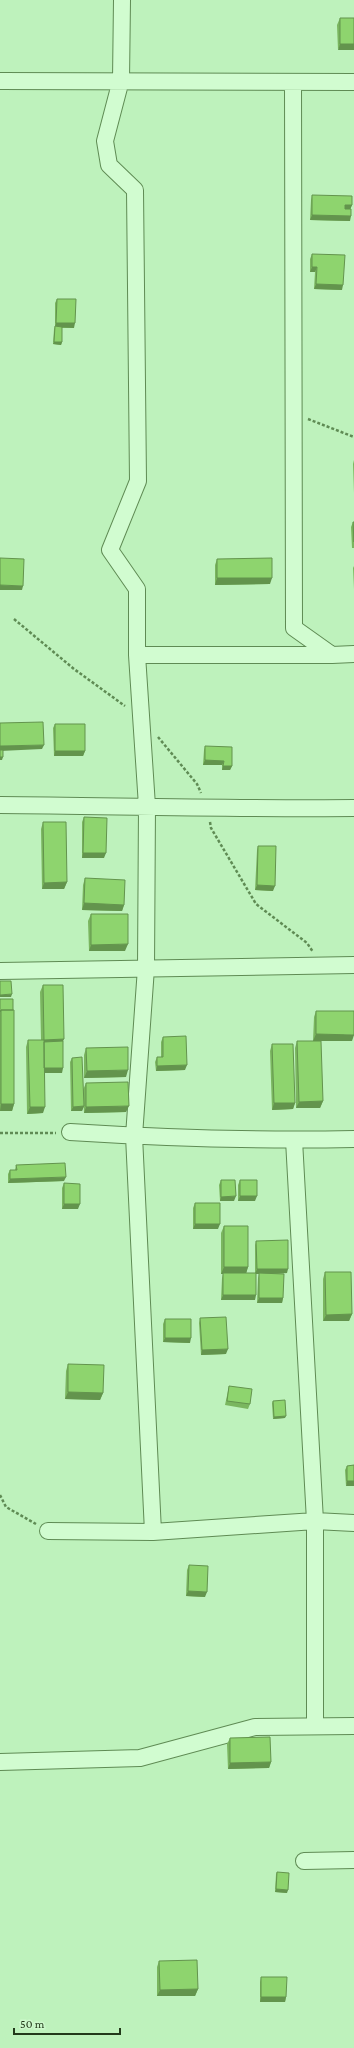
<svg xmlns="http://www.w3.org/2000/svg" width="354" height="2048" viewBox="0 0 354 2048" font-family="'Crimson Pro',serif">
  <rect width="100%" height="100%" fill="#bef2bc"/>
  <g fill="none" stroke-linecap="round" stroke-linejoin="round">
    <g stroke="#5f8b54" stroke-width="18">
      <path id="street" d="M122,0L121,80L105,141L109,165L135,190L138,481L110,550L137,589V655L147,806L146,968L134,1136L153,1532
        M0,81L354,82
        M293,83L294,628L332,655
        M137,655H332L354,654
        M0,805C118,806 236,809 354,808
        M0,971L354,965
        M70,1132C165,1138 259,1141 354,1139
        M294,1140L315,1521V1726
        M48,1531L153,1532L315,1521L354,1523
        M0,1762L140,1758L255,1727L354,1726
        M304,1861L354,1860"/>
    </g>
    <path stroke="#5f8b54" stroke-width="2.5" stroke-dasharray="3 2" stroke-linecap="butt" d="M308,419L354,437
      M14,619L74,669L125,706
      M158,737L197,784L201,793
      M210,822L211,828L256,904L307,943L313,952
      M0,1133H56
      M0,1495L6,1507L36,1524"/>
    <use href="#street" stroke="#d1fcd0" stroke-width="16"/>
  </g>
  <path fill="#7ab65f" d="M340,18H354L338,50L337,25Z
    M312,195L352,205L350,209V221L310,220L311,200Z
    M312,254L342,290L314,289L315,272H310V259Z
    M57,299L74,328H62V342L61,345L53,344L54,329L55,326V303Z
    M354,460V493L353,464Z
    M353,522H354V548H352L351,527Z
    M217,559L270,584L215,585V565Z
    M354,566V589L353,568Z
    M55,724L85,751L83,756H54L53,728Z
    M205,746L232,766L230,770H222V765H203L204,750Z
    M84,817L104,858H82V822Z
    M43,822L67,882L64,889H42L41,829Z
    M258,846L273,891L255,890L257,850Z
    M85,878L124,905L122,911L82,910L83,885Z
    M91,914L125,951H89L88,921Z
    M43,985L63,1041L62,1073H45L43,1113L27,1114L26,1047L28,1040H41L40,992Z
    M0,999L14,1104L12,1111H0Z
    M316,1011L352,1041H313L314,1017Z
    M163,1037L185,1070L156,1071L155,1062L157,1057H161V1042Z
    M297,1041L323,1101L320,1108H296L295,1048Z
    M272,1044L295,1103L293,1109L272,1110L270,1051Z
    M86,1048L126,1077L84,1078V1055Z
    M72,1058L84,1106L82,1111H71L70,1062Z
    M86,1083L126,1112L84,1113L83,1090Z
    M16,1165L64,1181L8,1183V1174L10,1170H15Z
    M221,1180L234,1201H220L219,1185Z
    M240,1180L255,1201H238V1185Z
    M64,1183L78,1209H62V1188Z
    M195,1203L218,1229H193V1208Z
    M224,1226L248,1267L246,1273H255V1245L256,1241L287,1273L277,1274L283,1298L282,1303H257L258,1278L259,1274H256L255,1300H221L222,1278L223,1274H221V1233Z
    M325,1272L352,1314L349,1321H323V1279Z
    M200,1318L226,1354L201,1355L199,1323Z
    M165,1319L190,1343L163,1342V1324Z
    M68,1364L103,1393L100,1400L65,1399L66,1371Z
    M229,1386L250,1404L248,1409L225,1405L228,1391Z
    M273,1401L285,1418L273,1419L272,1403Z
    M354,1465L346,1486L345,1470L347,1466Z
    M189,1565L205,1597L186,1596L187,1570Z
    M230,1738L271,1762L269,1768L228,1769L227,1744Z
    M277,1872L287,1893L275,1892L276,1874Z
    M159,1961L198,1989L195,1996H157V1967Z
    M261,1977L286,1997L285,2002H260V1982Z"/>
  <path fill="#63944d" d="M340,44H354V50H338Z
    M345,205H352L350,210L344,209Z
    M312,215L351,216L350,221L310,220Z
    M312,267H317L315,272H310Z
    M316,284L343,285L342,290L314,289Z
    M56,323H75L74,328L55,327Z
    M54,342H62L61,345L53,344Z
    M217,578H272L270,584L215,585Z
    M0,585L23,586L22,590H0Z
    M44,745L42,749L0,751V746Z
    M55,751H85L83,756H54Z
    M0,757H3L2,760H0Z
    M205,760L224,761L222,765H203Z
    M223,766H232L230,770H222Z
    M83,853H106L104,858H82Z
    M67,882L64,889H42L44,883Z
    M257,885L275,886L273,891L255,890Z
    M84,903L124,905L122,911L82,910Z
    M128,944L125,951H89L91,945Z
    M12,994L11,997H0V995Z
    M316,1034L354,1035L352,1041H313Z
    M64,1039L61,1046H43L44,1040Z
    M187,1065L185,1070L156,1071L157,1066Z
    M44,1068H63L62,1073H42Z
    M128,1070L126,1077L84,1078L87,1071Z
    M323,1101L320,1108H296L299,1102Z
    M274,1103H295L293,1109L272,1110Z
    M1,1104H14L12,1111H0Z
    M84,1106L82,1111H71L73,1107Z
    M129,1106L126,1112L84,1113L86,1107Z
    M30,1107H45L43,1113L27,1114Z
    M66,1177L64,1181L8,1183L10,1179Z
    M236,1196L234,1201H220L221,1197Z
    M240,1196H257L255,1201H238Z
    M64,1204H80L78,1209H62Z
    M195,1224H220L218,1229H193Z
    M224,1267H248L246,1274H221Z
    M257,1269H288L287,1273L255,1274Z
    M223,1295H256L255,1300H221Z
    M259,1298H283L282,1303H257Z
    M352,1314L349,1321H323L326,1315Z
    M165,1338H191L190,1343L163,1342Z
    M228,1349L226,1354L201,1355L202,1350Z
    M68,1392L103,1393L100,1400L65,1399Z
    M286,1416L285,1418L273,1419L274,1417Z
    M347,1481H354V1486H346Z
    M188,1591L207,1592L205,1597L186,1596Z
    M271,1762L269,1768L228,1769L230,1763Z
    M276,1889L288,1890L287,1893L275,1892Z
    M198,1989L195,1996H157L160,1990Z
    M261,1997H286L285,2002H260Z"/>
  <path fill="#8ed46e" stroke="#63944d" d="M340,18H354V44H340Z
    M312,195L352,196V205H345V209H351V216L312,215Z
    M312,254L345,255L343,285L316,284L317,267H312Z
    M57,299H76L75,323H56Z
    M55,326L62,327V342H54Z
    M353,522H354V542Z
    M0,558L24,559L23,586L0,585Z
    M272,558V578H217V559Z
    M43,722L44,745L0,746V723Z
    M55,724H85V751H55Z
    M205,746L232,747V766H223L224,761L205,760Z
    M0,750H3V757H0Z
    M84,817L107,818L106,853H83Z
    M43,822H66L67,882L44,883Z
    M258,846H276L275,886L257,885Z
    M85,878L125,880L124,905L84,903Z
    M91,914H128V944L91,945Z
    M0,981H11L12,994L0,995Z
    M43,985H63L64,1039L44,1040Z
    M0,999H13V1010H1L0,1012Z
    M1,1010H14V1104H1Z
    M316,1011H354V1035L316,1034Z
    M186,1036L187,1065L157,1066V1057H163V1037Z
    M28,1040H44L45,1107H30Z
    M63,1041V1068H44V1042Z
    M297,1041H321L323,1101L299,1102Z
    M272,1044H293L295,1103H274Z
    M128,1047V1070L87,1071L86,1048Z
    M82,1057L84,1106L73,1107L72,1058Z
    M128,1082L129,1106L86,1107V1083Z
    M65,1163L66,1177L10,1179V1170H17L16,1165Z
    M221,1180H235L236,1196L221,1197Z
    M240,1180H257V1196H240Z
    M64,1183L80,1184V1204H64Z
    M195,1203H220V1224H195Z
    M224,1226H248V1267H224Z
    M288,1240V1269H257L256,1241Z
    M325,1272H351L352,1314L326,1315Z
    M223,1273H256V1295H223Z
    M259,1273L284,1274L283,1298H259Z
    M226,1317L228,1349L202,1350L200,1318Z
    M165,1319H191V1338H165Z
    M68,1364L104,1365L103,1393L68,1392Z
    M229,1386L252,1389L250,1404L227,1401Z
    M285,1400L286,1416L274,1417L273,1401Z
    M354,1465V1481H347V1466Z
    M189,1565L208,1566L207,1592L188,1591Z
    M270,1737L271,1762L230,1763V1738Z
    M277,1872L289,1873L288,1890L276,1889Z
    M197,1960L198,1989L160,1990L159,1961Z
    M261,1977H287L286,1997H261Z"/>
  <path d="M14 2028v6h106v-6" fill="none" stroke="#22391a" stroke-width="2"/>
  <text x="20" y="2028" font-size="12" fill="#22391a" stroke="#cdf9cc" stroke-width="3" paint-order="stroke">50 m</text>
</svg>
